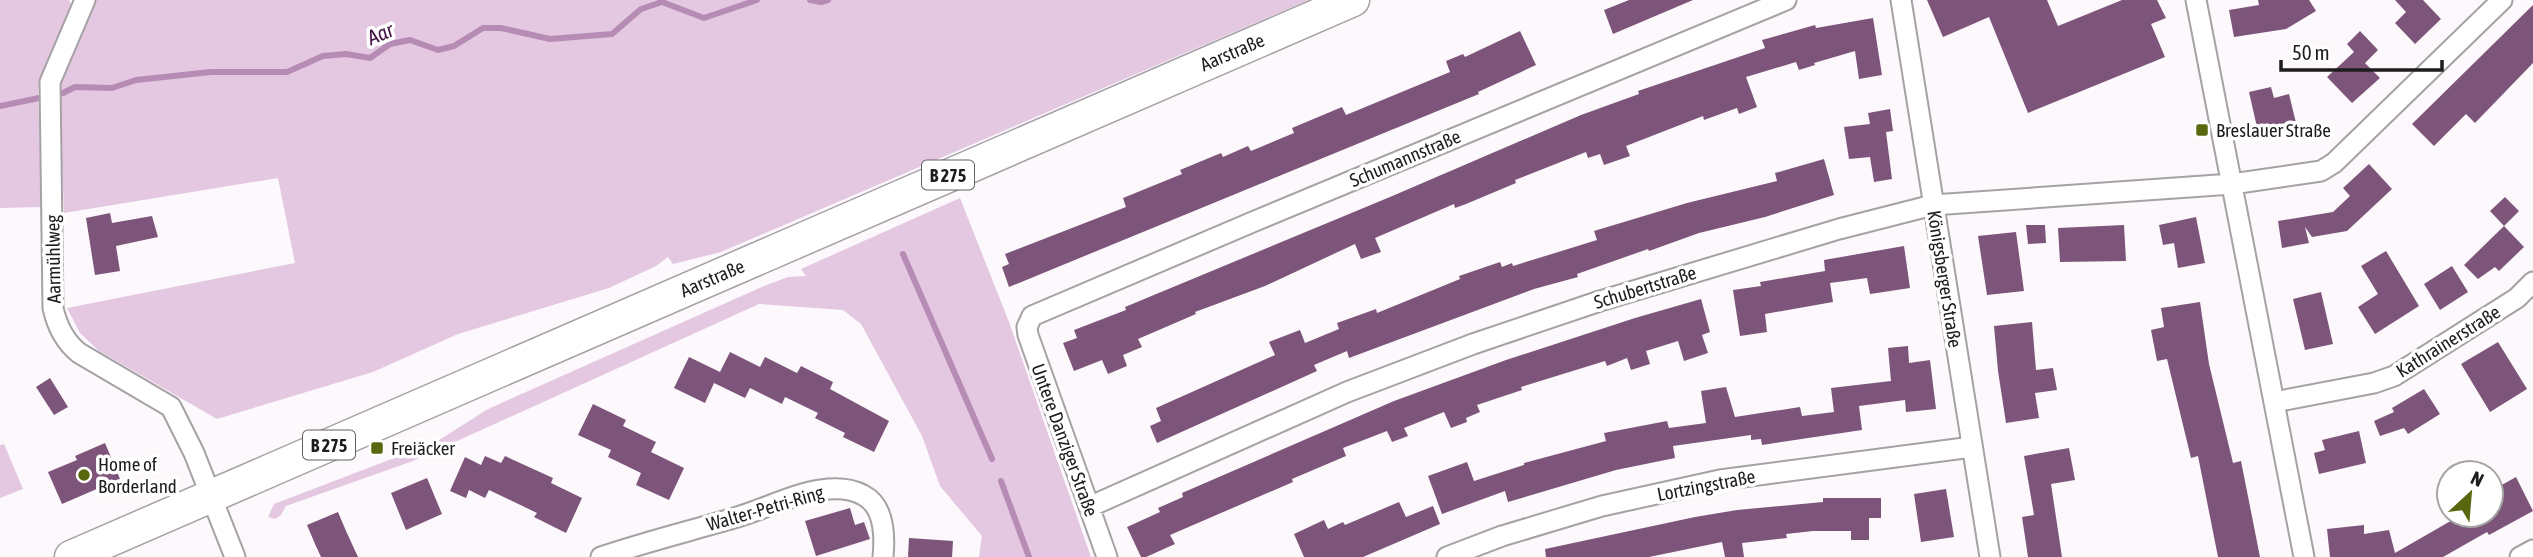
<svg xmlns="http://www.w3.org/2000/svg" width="2533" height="557" viewBox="0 0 2533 557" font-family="'Asap Condensed',sans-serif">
  <rect width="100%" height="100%" fill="#fdf8fc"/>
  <path fill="#e4c8e1" d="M0,0H69L71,4L38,89L42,207L0,208Z
    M95,0H1309L721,252L673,264L668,257L656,266L609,288L458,334L373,372L217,419L99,351L80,333L67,308L295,263L278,178L64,213L59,83Z
    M960,198L1009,322L1091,557H979L982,536L940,486L922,436L861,324L843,310L759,304L413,461L286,506L281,515L275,519L268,517L274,504L436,442L488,409L764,286L788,277L806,276L801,269Z
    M4,444L23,489L0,498V445Z"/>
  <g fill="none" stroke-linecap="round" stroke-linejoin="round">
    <path stroke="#b78cb4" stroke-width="6" d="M810,0L821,2L828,0
      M0,106L63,93L75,87L112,88L136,80L211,72H287L323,56L346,54L370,58L390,44L410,40L438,50L454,46L483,28H501L550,39L612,34L641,9L662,2L704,18L757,0
      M903,254L992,459
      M1001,481L1029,557"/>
  </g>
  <path fill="#7d557a" d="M1629,0H1693L1613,34L1604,10Z
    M1927,0H2047L2058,26L2122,0H2157L2166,18L2151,24L2165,57L2028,113L1989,17L1943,37Z
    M2258,0H2309L2316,11L2286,29L2234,37L2229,10L2259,5Z
    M2395,0H2423L2441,19L2415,44L2395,23L2406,12Z
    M2533,5V63L2475,123L2466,114L2434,146L2412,124Z
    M1873,18L1882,75L1859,79L1855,51L1814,63L1815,65L1799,70L1796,62L1746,77L1757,107L1739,114L1737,108L1704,120L1703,116L1626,146L1630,156L1604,165L1600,154L1588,158L1586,152L1515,180L1516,183L1466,204L1455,208L1454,204L1375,238L1381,252L1361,259L1355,244L1265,286L1195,312L1196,314L1138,339L1142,347L1123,355L1127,366L1108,374L1102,360L1074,371L1063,343L1077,338L1074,330L1126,310L1125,307L1390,197L1581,115L1639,94L1638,91L1765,48L1762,40L1815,25L1816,28Z
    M1520,31L1536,65L1478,92L1479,94L1009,287L1002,267L1009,264L1005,254L1126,207L1123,198L1182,174L1180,170L1221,153L1223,157L1248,146L1251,151L1294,133L1292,128L1342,107L1346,115L1450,72L1446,61L1463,54L1465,57Z
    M2360,31L2378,50L2365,63L2380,78L2352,103L2327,77L2354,52L2347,44Z
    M2271,87L2274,98L2289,94L2297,127L2259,136L2249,92Z
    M1890,109L1893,131L1886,132L1892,179L1874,182L1870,157L1849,159L1844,127L1870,124L1868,113Z
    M1824,159L1834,195L1765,217L1699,233L1649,251L1648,249L1577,274L1578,277L1534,289L1349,358L1347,351L1314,365L1317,371L1157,443L1150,426L1161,421L1156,408L1275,355L1269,342L1300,330L1305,343L1339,329L1337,323L1376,309L1377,313L1460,279L1459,276L1500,262L1502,267L1512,263L1513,266L1597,240L1594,231L1687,203L1777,181L1775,173Z
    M2369,164L2392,189L2347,231L2312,237L2305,227L2309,243L2282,248L2278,221L2333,212L2350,196L2343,188Z
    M2505,197L2519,211L2504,226L2490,211Z
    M110,213L112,223L152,216L158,237L116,246L120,271L95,275L86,218Z
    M2196,217L2205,263L2178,268L2174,243L2163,245L2159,225Z
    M2026,225H2045L2046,243L2028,244Z
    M2124,225L2126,261L2060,262L2058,228Z
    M2504,226L2524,247L2499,271L2495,267L2478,279L2464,265Z
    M2016,232L2024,291L1987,295L1978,236Z
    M1904,246L1910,288L1870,294L1867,278L1830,283L1833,302L1765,314L1767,332L1740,336L1733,290L1761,286L1760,282L1825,271L1824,260Z
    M2386,251L2419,306L2375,334L2358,307L2378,294L2361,266Z
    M2452,266L2468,292L2440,310L2424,284Z
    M2321,292L2333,344L2305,350L2293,299Z
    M1701,299L1710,332L1702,335L1708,353L1684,361L1678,341L1646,351L1650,364L1631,370L1627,358L1607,366L1605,361L1521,387L1522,390L1477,405L1480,412L1466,418L1467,422L1451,428L1444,412L1404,428L1408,436L1392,442L1387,431L1343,448L1346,456L1292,479L1293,482L1170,535L1175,544L1146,557H1141L1127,527L1160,512L1158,508L1183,497L1182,493L1394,401L1506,360L1635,318Z
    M2200,302L2209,364L2233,463L2241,461L2260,557H2218L2198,456L2191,458L2167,359L2157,361L2151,330L2164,327L2161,308Z
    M2032,322L2036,370L2053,368L2057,390L2035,393L2039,418L2006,423L1998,371L1994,326Z
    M2498,342L2527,389L2490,412L2461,364Z
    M1908,346L1909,363L1930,360L1936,409L1906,412L1905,400L1859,406L1862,430L1762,445L1761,439L1751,440V435L1673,446L1675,458L1616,470L1508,502L1505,491L1442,514L1428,476L1467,462L1474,481L1524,465V463L1606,441L1604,433L1667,421L1669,428L1706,423L1701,391L1726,387L1735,417L1800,407L1802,416L1834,412L1831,388L1891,381L1888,348Z
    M730,352L760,367L765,357L797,373L801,366L833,382L830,389L889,421L874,452L843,437L845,433L815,418L818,413L785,397L782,404L750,388L745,398L714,383L705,403L674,388L689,357L720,372Z
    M50,378L68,407L54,415L36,387Z
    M2424,389L2440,414L2408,434L2404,428L2380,436L2374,421L2394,412L2392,408Z
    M593,404L626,420L623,426L656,442L651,452L684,468L669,500L636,485L641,473L608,457L611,450L578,435Z
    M2359,431L2366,463L2319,474L2314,453L2325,450L2322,440Z
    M105,443L120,479L62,504L48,472L77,460L75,456Z
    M2069,448L2075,480L2051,484L2062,557H2028L2022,517L2034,515L2024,456Z
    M485,456L501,463L505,456L553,478L551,483L582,498L566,533L534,517L537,513L489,490L485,498L469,490L466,498L450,491L465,457L481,465Z
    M2516,477L2533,511L2489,535L2487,532L2443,557H2330L2327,529L2364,525V534L2389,530L2395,553L2461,515H2491V491Z
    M427,478L442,514L406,530L391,493Z
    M1946,489L1954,537L1921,542L1914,494Z
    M1823,498H1881V518H1869V540H1851V531H1813L1786,534L1787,538L1742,543L1744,557H1725L1722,542L1649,557H1546L1545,549L1695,517L1737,510L1823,502Z
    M1399,502L1406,517L1433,506L1440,524L1363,557H1304L1294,534L1324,520L1328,529L1343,522L1345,525Z
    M850,508L855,525L864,522L870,539L816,556L805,521Z
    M338,512L346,531L358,557H321L315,544L307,525Z
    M909,538L953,541L952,557H908Z"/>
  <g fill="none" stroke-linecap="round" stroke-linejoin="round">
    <g stroke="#a5a1a5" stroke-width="23">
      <path id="minor" d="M85,0L50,82L53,308C57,326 64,341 79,353L171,407L194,453L235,557
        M1901,0L1990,557
        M2196,0L2304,557
        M2274,402L2374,383L2394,376L2517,298L2533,282
        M1089,507L1347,392L1473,344L1600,301L1839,229L1933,205L2232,184L2321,171L2334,163L2502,0
        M601,557C645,542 690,531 734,518C763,510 792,494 821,490C834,488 850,488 863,495C885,506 885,536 883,557
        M1107,557L1028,335L1027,327L1032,316L1255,221L1786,0
        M1447,557L1502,536L1602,506L1720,480L1972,447
        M2520,557L2533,550"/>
    </g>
    <g stroke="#a5a1a5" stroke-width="35">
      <path id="primary" d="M71,557L1353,0"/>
    </g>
    <use href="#minor" stroke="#fff" stroke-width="19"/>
    <use href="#primary" stroke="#fff" stroke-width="32"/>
  </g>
  <g fill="#59670e" stroke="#fff" stroke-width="2.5">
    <rect x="2195" y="123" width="14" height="14" rx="3.5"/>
    <rect x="370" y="441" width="14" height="14" rx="3.5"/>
    <circle cx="84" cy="475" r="7"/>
  </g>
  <g text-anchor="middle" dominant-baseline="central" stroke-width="7" stroke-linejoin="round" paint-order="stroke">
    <g fill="#fff" stroke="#626162" stroke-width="2">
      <rect x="922" y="160.5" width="52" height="29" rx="5"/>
      <rect x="303" y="430.5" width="52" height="29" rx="5"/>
    </g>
    <g font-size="18" font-weight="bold" fill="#1e1d1e">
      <text x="948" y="175">B 275</text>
      <text x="329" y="445">B 275</text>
    </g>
    <g font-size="19" fill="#1e1d1e" stroke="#fff">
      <text transform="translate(1232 52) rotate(-23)">Aarstraße</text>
      <text transform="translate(1405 158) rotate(-23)">Schumannstraße</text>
      <text transform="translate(53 259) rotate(-91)">Aarmühlweg</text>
      <text transform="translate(712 278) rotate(-23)">Aarstraße</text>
      <text transform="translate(1945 279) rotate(81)">Königsberger Straße</text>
      <text transform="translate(1645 287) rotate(-17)">Schubertstraße</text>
      <text transform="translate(2448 341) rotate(-32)">Kathrainerstraße</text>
      <text transform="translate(1065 440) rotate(70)">Untere Danziger Straße</text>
      <text transform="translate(1706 485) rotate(-11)">Lortzingstraße</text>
      <text transform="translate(765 508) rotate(-16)">Walter-Petri-Ring</text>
    </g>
    <g font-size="19" fill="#1e1d1e" stroke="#fff" text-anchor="start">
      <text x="2216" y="130">Breslauer Straße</text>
      <text x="391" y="448">Freiäcker</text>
      <text x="98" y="464">Home of<tspan x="98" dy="22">Borderland</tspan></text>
    </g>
    <g font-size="21" font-style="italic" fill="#430f42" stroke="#fff">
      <text transform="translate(380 33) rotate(-23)">Aar</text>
    </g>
  </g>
  <g transform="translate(2470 494) rotate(26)"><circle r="33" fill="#ffffff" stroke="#a5a5a5" stroke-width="2"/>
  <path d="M0-5L12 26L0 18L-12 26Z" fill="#59670e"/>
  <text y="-10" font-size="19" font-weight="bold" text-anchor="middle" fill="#1e1d1e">N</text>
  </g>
  <path d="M2281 60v10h161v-10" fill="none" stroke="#1e1d1e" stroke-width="3.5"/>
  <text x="2292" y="60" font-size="21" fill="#1e1d1e" stroke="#ffffff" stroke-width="5" paint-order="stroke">50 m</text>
</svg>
